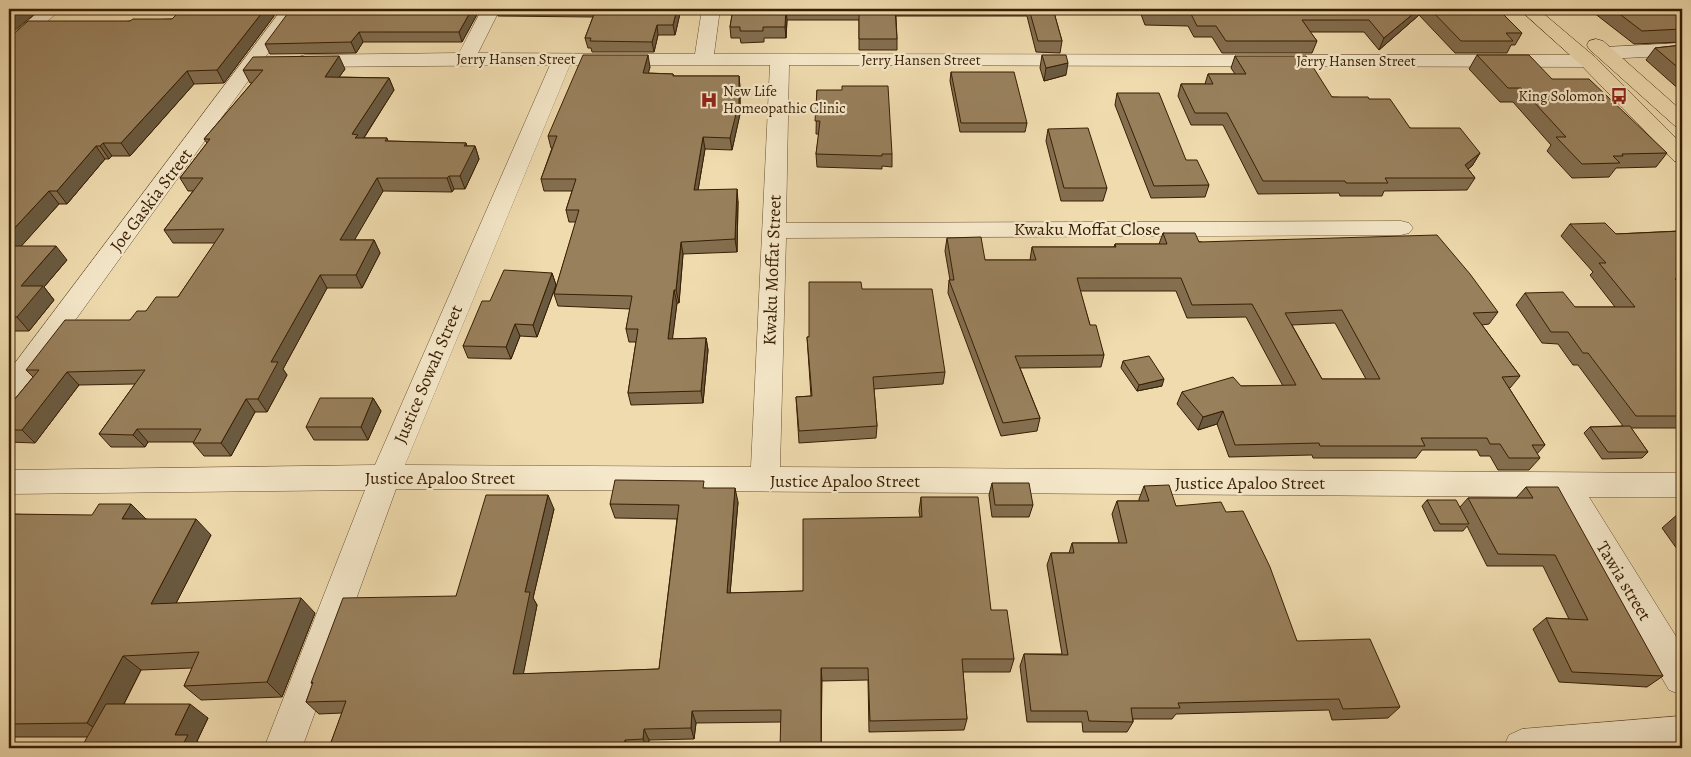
<svg xmlns="http://www.w3.org/2000/svg" width="1691" height="757" viewBox="0 0 1691 757" font-family="Alegreya,serif">
  <rect width="100%" height="100%" fill="#efdbae"/>
  <filter id="stains"><feTurbulence type="fractalNoise" baseFrequency=".004" numOctaves="4"/><feColorMatrix values="0 0 0 0 .2 0 0 0 0 .09 0 0 0 0 .02 0 0 0 .5 -.17"/></filter>
  <radialGradient id="worn" r=".72"><stop offset=".6" stop-color="#630" stop-opacity="0"/><stop offset="1" stop-color="#630" stop-opacity=".3"/></radialGradient>
  <g fill="none" stroke-linecap="round" stroke-linejoin="round">
    <g stroke="#664d2e" stroke-width="1">
      <path id="minor" d="M42,9H61L16,50L9,52V37Z
        M282,9H300L19,398L9,401V371Z
        M482,9H500L478,53L695,54L702,9H720L714,54L1588,55L1595,57L1598,61L1595,65L1588,67L789,65L786,223L1401,221L1409,223L1413,228L1409,233L1401,235L786,238L780,467L1682,473V497H1589L1682,646V695L1669,690L1556,497L396,489L302,748H264L365,490L9,494V470L375,465L550,65L305,67L298,65L295,61L298,57L305,55L459,53ZM570,65H770L751,467L405,465Z
        M1682,43V55L1606,59L1599,57L1597,53L1599,49L1606,47Z
        M1682,716V748H1503L1509,735L1522,729Z"/>
    </g>
    <g stroke="#391e03" stroke-width="1">
      <path id="major" d="M1519,9H1538L1595,57L1682,144V162L1674,161L1581,65Z
        M1596,39L1603,41L1682,111V128L1675,126L1589,49L1587,45L1589,41Z"/>
    </g>
    <use href="#minor" fill="#f5e8ca" fill-rule="evenodd"/>
    <use href="#major" fill="#efdbae" fill-rule="evenodd"/>
  </g>
  <path fill="#836e4f" stroke="#391e03" fill-rule="evenodd" d="M182,9H271L274,16L224,83L194,84L130,156H112L109,159H105L67,204H59L21,246L67,260L44,287L54,300L29,331H11L9,333V38L130,21L172,19Z
    M480,9L462,42H363L356,53L270,54L265,44Z
    M496,9H681L675,35H658L654,52H592L591,48H588L585,38L593,17L498,16Z
    M733,9H1053L1062,41L1060,53L1036,52L1027,16H896L897,39V50H859V20H787L786,38H764V42L741,43L740,38H731L730,27Z
    M1139,9H1498L1522,33L1515,45H1511L1507,53H1455L1419,15L1379,50L1364,32H1310L1317,41L1312,53H1222L1212,37H1194L1188,26L1145,25Z
    M1589,9H1682V42L1634,44Z
    M1682,45V92L1646,60L1655,48Z
    M1042,55L1066,75L1044,81L1040,68Z
    M1477,55L1552,79L1667,153L1656,167L1616,168L1609,177L1572,178L1547,151L1551,145L1513,102H1500L1469,69Z
    M1235,56L1332,97L1369,99L1410,128L1480,153L1472,166L1468,169L1475,178L1467,190L1384,191L1382,196H1340L1339,193L1258,194L1223,125H1191L1178,96L1181,84H1205L1208,74H1235L1231,68Z
    M650,67L648,73L673,74L674,76H739L740,88V114L732,150L705,149L698,190L738,201L737,252L683,254L679,303H677L672,339L706,338L708,350L703,403L631,405L628,393L636,342H629L626,329L630,309L558,306L554,294L576,222H569L566,210L572,191H544L541,179L552,148H551L548,136Z
    M345,69L339,77L389,78L394,90L364,138H387L388,141L466,143L467,146H475L479,159L465,189H454L452,192L383,191L354,240H374L380,253L362,288H327L283,369L287,375L267,412H255L231,456H204L193,443L194,442H148L145,447H111L99,434L135,384L79,385L35,443L9,442V406L33,377L26,370L130,320L146,311L178,297L215,243H173L164,230L193,191H188L180,178L207,143L204,139L252,83H250L243,70Z
    M951,72L1027,123L1025,132H960L950,81Z
    M817,90L892,154V167L882,166V169L817,167L816,154L819,134H816Z
    M1117,93L1186,160L1209,185L1205,197L1151,198L1115,105Z
    M1048,129L1107,188L1103,201H1061L1046,141Z
    M1682,223V428H1631L1648,452L1642,458L1602,459L1584,433L1590,427L1623,426L1578,365H1573L1558,344L1542,343L1516,305L1525,293L1575,307H1615L1590,275L1593,272L1561,236L1570,224L1616,234L1679,231L1677,229Z
    M1163,233L1498,312L1489,324L1482,325L1520,376L1510,388H1509L1545,445L1537,454L1540,458L1529,470H1498L1490,456H1480L1477,450H1422L1416,458H1313L1312,455L1229,457L1217,424L1198,430L1177,404L1182,392L1241,386H1283L1246,317L1187,318L1176,291H1080L1090,325L1104,355L1101,367L1020,368L1040,418L1037,431L1001,436L948,293L949,280H950L945,251L947,238L985,260H1030L1032,247H1114L1115,244H1159ZM1335,323L1366,379H1322L1292,325Z
    M552,273L556,285L537,337L520,336L511,359L468,358L463,346L490,301Z
    M862,289L945,372L943,384L874,389L877,426L876,438L799,443L796,397L811,396L807,337H809Z
    M1123,361L1162,386L1137,391L1121,368Z
    M373,398L381,411L368,440H314L306,427Z
    M992,483L1033,505L1029,517H992L989,495Z
    M1144,486L1176,506L1226,512L1297,641L1400,707L1388,718L1332,720L1329,710L1176,714L1172,719H1133V722L1127,732H1083L1082,722H1027L1020,666L1024,654H1062L1047,565L1051,553H1069L1072,543H1119L1112,514L1117,501H1139V499Z
    M1526,487L1663,676L1647,687L1559,682L1533,629L1546,618L1569,619L1543,566H1487L1467,526L1463,531H1434L1422,506L1427,500L1460,507L1468,498H1516Z
    M705,488L738,502L730,593L803,591L920,517L919,511L921,497L991,610L1014,659L1010,672H963L967,719L964,730L869,732L868,680L822,681L781,722L696,723L694,739L649,740L648,748H329L342,713L319,714L306,702L313,684L311,683L456,596L554,509L533,598L537,605L523,674L659,669L677,519L615,518L610,504Z
    M1679,513H1682V556L1662,528Z
    M9,514L146,519L211,535L176,603L315,613L282,697L201,700L184,686L192,668L141,670L124,704L208,718L197,741L87,737H11L9,742Z"/>
  <path fill="#6a5a40" stroke="#391e03" d="M17,9H41L9,35V15Z
    M265,9H271L274,16L224,83L217,70Z
    M472,9H480L462,42L459,32Z
    M677,9H681L675,35L673,25Z
    M786,9L787,20L786,38L785,27Z
    M1419,9H1423L1419,15L1379,50L1384,38Z
    M657,25L658,35L654,52L652,42Z
    M359,32L363,42L356,53L351,42Z
    M648,55L650,67L645,85L643,73Z
    M339,56L345,69L330,90L325,77Z
    M1068,63L1066,75L1044,81L1046,68Z
    M187,71L194,84L130,156L121,143Z
    M739,76L740,88V114L732,150L730,138Z
    M389,78L394,90L361,142L352,134Z
    M703,137L705,149L696,202L694,190Z
    M103,143L112,156L109,159L100,146Z
    M466,143L470,155L475,146L479,159L465,189L460,176L464,146Z
    M96,146L105,159L67,204L57,191Z
    M1480,153L1472,166L1457,177L1465,165Z
    M449,176L454,189L452,192L447,178Z
    M377,178L383,191L347,253L340,240Z
    M737,189L738,201L737,252L735,239Z
    M49,191L59,204L9,260V234Z
    M374,240L380,253L362,288L356,275Z
    M681,242L683,254L679,303L676,290Z
    M56,246L67,260L44,287L54,300L29,331L17,317L21,286Z
    M552,273L556,285L537,337L533,325Z
    M320,275L327,288L283,369L287,375L267,412L258,399L271,362Z
    M674,290L677,303L671,351L668,339Z
    M515,324L520,336L511,359L506,347Z
    M706,338L708,350L703,403L701,391Z
    M67,372L79,385L35,443L22,430Z
    M1164,379L1162,386L1137,391L1139,385Z
    M373,398L381,411L368,440L361,427Z
    M246,399L255,412L231,456L221,443Z
    M1223,411L1217,424L1198,430L1203,417Z
    M137,429L148,442L145,447L133,435Z
    M735,488L738,502L729,606L727,593Z
    M548,495L554,509L533,598L537,605L521,686L513,674L525,592Z
    M131,504L148,521L122,519Z
    M196,519L211,535L168,619L151,604Z
    M301,598L315,613L282,697L267,682Z
    M123,656L141,670L107,737L87,723Z
    M821,668L822,681L821,748Z
    M190,704L208,718L197,741L206,748H181L175,735Z
    M692,711L696,723L694,739L691,728Z
    M644,729L649,740L648,748H647L643,739Z
    M9,736L11,737L9,742Z
    M625,740L629,748H624Z"/>
  <path fill="#98805c" stroke="#391e03" fill-rule="evenodd" d="M9,9H17L9,15Z
    M182,9H265L217,70L187,71L121,143H103L100,146H96L57,191H49L9,234V38L28,21H130L133,19H172Z
    M291,9H472L459,32H359L351,42L265,44Z
    M596,9H677L673,25H657L652,42L590,41L591,38H585Z
    M733,9H786L785,27H763V31H740V27H730Z
    M859,9H895L897,39H859Z
    M1029,9H1053L1062,41H1038Z
    M1146,9H1419L1384,38L1369,20H1302L1317,41H1226L1216,26H1197L1191,14H1148Z
    M1430,9H1498L1522,33H1506L1513,41H1461Z
    M1613,9H1682V29L1642,31Z
    M1682,45V71L1655,48Z
    M583,55H648L643,73L673,74V76H739V102L730,138L703,137L694,190L737,189L735,239L681,242L676,290H674L668,339L706,338L701,391L628,393L638,329H626L632,296L554,294L579,210H566L576,179H541L557,136H548Z
    M1042,55H1066L1068,63L1046,68Z
    M1477,55H1529L1552,79H1589L1667,153L1622,154L1623,156H1613L1620,163L1582,164L1556,137H1566L1521,88H1508Z
    M339,56L325,77L389,78L352,134L358,135L355,138H387L385,141L466,143L464,146H475L460,176H449L447,178H377L340,240H374L356,275H320L271,362H278L258,399H246L221,443H193L201,429H137L133,435L99,434L145,370L67,372L22,430H9V406L39,370H26L65,320H130L137,311H146L156,297H178L224,229L164,230L203,178H180L210,139H204L263,70H243L253,57Z
    M1235,56H1306L1332,97H1368L1369,99H1390L1410,128H1460L1480,153L1465,165L1475,178H1385L1388,183H1346L1345,181H1263L1227,113H1195L1181,84H1213L1208,74H1246Z
    M951,72H1014L1027,123H961Z
    M842,86H888L892,154H882V156L816,154L820,121H815L817,90H842Z
    M1117,93H1159L1186,160H1197L1209,185L1154,186Z
    M1088,128L1107,188H1064L1048,129Z
    M1605,223L1616,234L1682,231V278L1675,279L1682,286V416H1636L1588,353H1583L1568,332H1551L1525,293L1563,292L1575,307H1635L1599,263H1606L1570,224Z
    M1163,233H1195L1199,242L1437,235L1470,274L1498,312L1473,313L1520,376L1502,377L1545,445H1532L1540,458H1509L1500,444H1490L1487,438H1421L1425,446H1320L1319,443L1235,445L1223,411L1203,417L1182,392L1233,377L1241,386L1296,385L1252,304L1192,305L1181,278H1077L1090,325H1096L1104,355L1015,356L1040,418L1003,423L949,280H954L947,238L981,237L985,260H1036L1032,247H1116L1115,244H1167ZM1342,310L1380,379H1322L1285,313Z
    M9,246H56L21,286H43L17,317H9Z
    M504,270L552,273L533,325L515,324L506,347L463,346L482,301H490Z
    M809,282H861L862,289H932L945,372L873,377L877,426L799,431L796,397L812,396L807,337H809Z
    M1149,356L1164,379L1139,385L1123,361Z
    M320,398H373L361,427H306Z
    M1630,426L1648,452H1608L1590,427Z
    M615,480L704,481L703,488H735L727,593L803,591V519L922,517L921,497H978L991,610H1007L1014,659H962L967,719L870,721L868,668H821V748H780L781,710L692,711L691,728L644,729L643,739L625,740L624,748H329L346,701L306,702L313,682L311,683L343,598L456,596L486,495H548L525,592H530L513,674L659,669L679,505L610,504Z
    M992,483H1029L1033,505H995Z
    M1169,485L1176,506L1221,502L1226,512L1243,511L1270,567L1297,641L1370,639L1400,707L1343,709L1339,699L1178,703L1180,708H1131L1133,722L1089,721L1087,711H1031L1024,654L1068,655L1051,553H1074L1072,543H1127L1117,501H1149L1144,486Z
    M1526,487H1558L1663,676L1572,672L1546,618L1588,620L1555,555L1498,554L1468,498H1533Z
    M1427,500H1456L1469,524H1440Z
    M99,504H131L122,519H196L151,604L301,598L267,682L184,686L199,652L123,656L87,723L9,724V514L92,515Z
    M106,704H190L175,735H188L181,748H81Z"/>
  <defs>
    <g id="bus-bare" transform="scale(1.35)"><path d="M-5-6H5V4H4V6H2V4H-2V6H-4V4H-5ZM-3.5-4V0h7V-4ZM-3.5 1.2v1.5H-2V1.2ZM2 1.2v1.5H3.5V1.2Z" fill="#8f2418" stroke="#f5e8ca" stroke-width="2.5" paint-order="stroke"/></g>
    <g id="hospital-bare" transform="scale(1.35)"><path d="M-5-5h3v3.5h4V-5h3V5h-3V1.5h-4V5h-3Z" fill="#8f2418" stroke="#f5e8ca" stroke-width="2.5" paint-order="stroke"/></g>
  </defs>
  <g fill-rule="evenodd">
    <use href="#bus-bare" x="1619" y="96"/>
    <use href="#hospital-bare" x="709" y="100"/>
  </g>
  <g text-anchor="middle" dominant-baseline="central" stroke-width="4.5" stroke-linejoin="round" paint-order="stroke">
    <g font-size="15" fill="#391e03" stroke="#f5e8ca">
      <text x="516" y="59">Jerry Hansen Street</text>
      <text x="921" y="60">Jerry Hansen Street</text>
      <text x="1356" y="61">Jerry Hansen Street</text>
    </g>
    <g font-size="15" fill="#391e03" stroke="#f5e8ca" text-anchor="start">
      <text x="723" y="91">New Life<tspan x="723" dy="17">Homeopathic Clinic</tspan></text>
      <text x="1605" y="96" text-anchor="end">King Solomon</text>
    </g>
    <g font-size="18" fill="#391e03" stroke="#f5e8ca">
      <text transform="translate(151 200) rotate(-53)">Joe Gaskia Street</text>
      <text x="1087" y="229">Kwaku Moffat Close</text>
      <text transform="translate(772 270) rotate(-88)">Kwaku Moffat Street</text>
      <text transform="translate(428 374) rotate(-67)">Justice Sowah Street</text>
      <text x="440" y="478">Justice Apaloo Street</text>
      <text x="845" y="481">Justice Apaloo Street</text>
      <text x="1250" y="483">Justice Apaloo Street</text>
      <text transform="translate(1624 581) rotate(59)">Tawia street</text>
    </g>
  </g>
  <rect width="1691" height="757" fill="none" stroke="#efdbae" stroke-width="30"/>
  <rect x="10" y="10" width="1671" height="737" fill="none" stroke="#391e03" stroke-width="2.5"/>
  <rect x="15" y="15" width="1661" height="727" fill="none" stroke="#391e03"/>
  <rect width="100%" height="100%" filter="url(#stains)"/>
  <rect width="100%" height="100%" fill="url(#worn)"/>
</svg>
